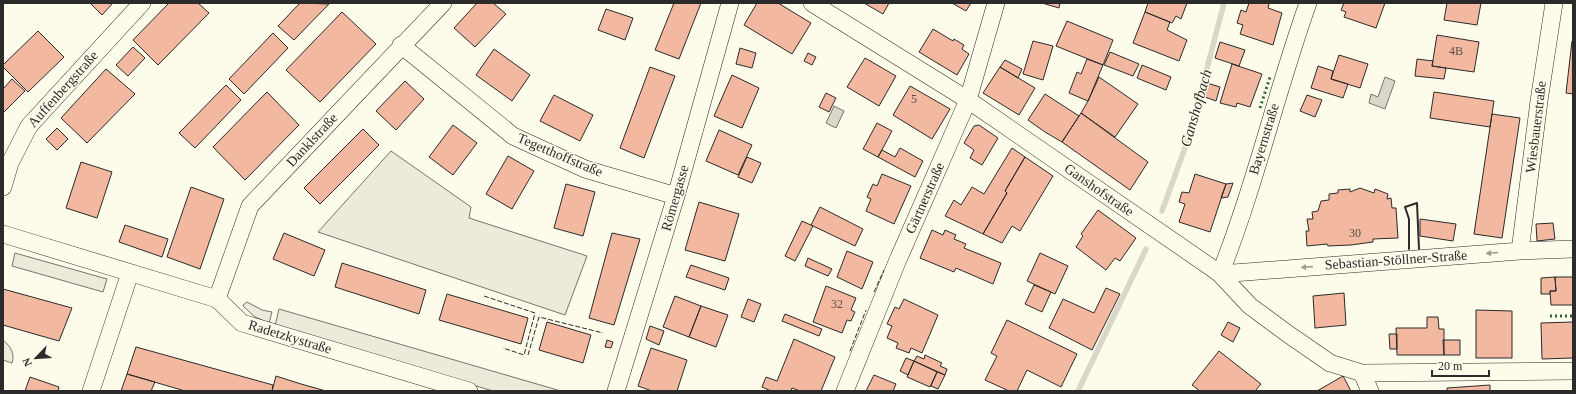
<svg xmlns="http://www.w3.org/2000/svg" width="1576" height="394" viewBox="0 0 1576 394" font-family="Georgia,serif">
  <rect width="100%" height="100%" fill="#fdfbea"/>
  <path fill="#ecebdb" stroke="#74746e" d="M391,151L471,207L469,218L587,256L565,315L318,232Z
    M247,302L262,310L272,312L269,323L255,317L244,307L243,305Z
    M3,340C11,347 15,353 12,363L3,360Z"/>
  <path fill="#eceadb" stroke="#74746e" d="M15,253L107,279L103,292L12,266Z
    M279,309L561,391H493L275,326Z"/>
  <path fill="#d8d7c9" stroke="#74746e" d="M1385,77L1395,81L1385,109L1369,103L1371,94L1378,97Z
    M834,106L844,111L836,128L826,123Z"/>
  <g fill="none" stroke-linecap="round" stroke-linejoin="round">
    <path stroke="#d8d7c9" stroke-width="5.5" d="M1162,211L1189,137L1224,3
      M1078,391L1146,249"/>
  </g>
  <path fill="#f2b8a0" stroke="#2b2b2b" d="M90,3H113L102,15Z
    M169,3H198L209,13L158,65L133,40Z
    M300,3L329,4L294,40L278,26Z
    M477,3H493L506,14L475,47L454,28Z
    M674,3H701L679,59L655,50Z
    M757,3H778L811,23L792,54L744,25Z
    M864,3H889L883,14Z
    M952,3H971L966,11Z
    M1042,3H1060L1059,8Z
    M1148,3H1187L1181,19L1176,16L1172,23L1145,12Z
    M1249,3H1267L1269,4L1268,8L1282,13L1273,45L1240,34L1243,25L1237,23L1241,10L1246,12Z
    M1344,3H1385L1376,28L1344,17L1346,12L1341,10Z
    M1447,3H1481L1477,25L1444,20Z
    M606,9L633,18L625,40L598,30Z
    M342,12L376,44L320,102L286,70Z
    M1145,12L1170,22L1167,30L1187,40L1179,61L1133,43Z
    M1067,21L1113,40L1103,65L1056,46Z
    M933,29L953,41L954,39L964,45L962,49L969,54L957,75L919,52Z
    M38,31L64,57L28,92L3,67V65Z
    M273,33L288,48L244,94L229,79Z
    M1437,35L1479,42L1474,72L1432,66Z
    M1033,41L1053,46L1043,80L1023,74Z
    M1572,41H1573V94L1566,93Z
    M1220,42L1245,50L1239,66L1215,58Z
    M133,47L145,58L128,76L116,65Z
    M740,48L756,53L752,68L736,64Z
    M494,49L530,75L512,101L476,75Z
    M1110,52L1139,64L1133,76L1104,65Z
    M808,53L816,57L812,65L804,61Z
    M1339,55L1368,64L1360,88L1331,79Z
    M865,58L896,76L879,106L847,87Z
    M1087,59L1103,65L1088,101L1069,93L1077,72L1081,74Z
    M1417,59L1433,61L1432,66L1446,68L1444,79L1415,76Z
    M1005,60L1022,69L1018,78L1000,67Z
    M1232,64L1262,74L1250,107L1237,103L1236,107L1220,103Z
    M1142,65L1171,77L1166,90L1137,78Z
    M1318,66L1333,71L1331,79L1348,84L1343,98L1311,88Z
    M650,67L675,76L644,158L620,148Z
    M1000,67L1035,88L1019,115L983,93Z
    M106,69L135,94L87,143L61,118Z
    M732,75L759,88L742,128L714,116Z
    M1099,77L1138,104L1115,137L1081,113L1088,101Z
    M12,79L25,91L3,113V89Z
    M405,81L424,99L396,130L376,111Z
    M1207,83L1220,87L1216,101L1202,96Z
    M226,85L241,100L195,148L179,133Z
    M910,86L950,109L932,139L893,115Z
    M267,92L299,125L245,180L213,147Z
    M1434,92L1494,101L1490,127L1430,118Z
    M826,93L836,98L829,112L819,107Z
    M1045,94L1079,116L1062,142L1045,132L1028,120Z
    M554,95L593,115L580,141L540,121Z
    M1307,95L1322,100L1315,117L1300,111Z
    M1081,113L1148,162L1130,190L1062,142Z
    M1492,114L1520,118L1502,238L1474,234Z
    M877,123L892,131L878,157L863,149Z
    M453,125L477,143L453,175L429,157Z
    M979,125L998,138L982,165L970,158L974,150L964,143L974,126Z
    M57,128L68,139L57,150L46,139Z
    M363,129L379,145L320,204L304,188Z
    M719,130L752,145L738,175L706,161Z
    M900,148L923,161L915,177L878,157L882,150L895,157Z
    M1012,148L1025,157L1005,191L1007,193L983,234L945,216L954,200L961,205L972,187L984,194Z
    M508,156L534,171L512,209L486,194Z
    M747,157L761,163L752,183L738,177Z
    M1025,157L1053,176L1020,231L1012,226L1002,243L983,234L1007,193L1005,191Z
    M81,162L112,172L97,218L66,208Z
    M882,174L911,186L894,224L866,211L871,199L867,197L873,184L877,186Z
    M1195,174L1226,184L1210,232L1179,222L1185,204L1179,202L1182,192L1189,193Z
    M1233,183L1228,197L1221,198L1226,184Z
    M566,184L595,192L583,236L554,228Z
    M191,187L224,199L200,269L167,257Z
    M1360,188L1374,193L1375,189L1388,194L1387,199L1391,198L1392,208H1396L1398,238L1373,239V242L1351,245L1328,246L1327,244L1307,246L1306,231H1309L1307,219H1313L1312,212L1318,211L1321,201L1329,200V194L1338,193V190L1350,189V192Z
    M699,202L739,214L725,261L685,250Z
    M820,207L863,229L855,246L811,225Z
    M1098,210L1136,238L1120,261L1115,258L1106,270L1076,247L1083,236L1081,234Z
    M1420,219L1456,224L1453,241L1420,236Z
    M802,221L813,226L795,261L785,256Z
    M1553,223L1555,239L1537,241L1536,224Z
    M125,225L168,239L162,257L119,242Z
    M932,230L943,235L945,230L956,235L954,239L966,244L964,248L1001,263L993,284L956,268L954,272L920,258Z
    M284,233L325,250L314,276L273,259Z
    M612,233L640,239L614,325L589,318Z
    M847,251L873,262L862,289L837,277Z
    M1040,253L1068,266L1055,294L1027,281Z
    M808,258L832,269L828,276L805,266Z
    M342,263L426,290L419,314L335,287Z
    M691,265L729,278L725,290L686,277Z
    M1555,277H1573V305H1551L1550,291H1556Z
    M1555,277L1556,291H1550V294H1541V278Z
    M1034,285L1051,292L1042,312L1025,304Z
    M826,286L856,298L851,310L855,312L851,321L847,320L842,333L813,322Z
    M1106,288L1120,294L1092,350L1049,328L1063,299L1094,313Z
    M3,289L72,308L59,341L3,325Z
    M1344,293L1346,325L1315,328L1313,296Z
    M447,294L528,318L521,344L439,320Z
    M675,296L701,306L689,337L663,327Z
    M748,299L761,304L754,322L741,317Z
    M904,299L938,315L922,353L911,348L909,353L896,348L898,343L887,338L892,326L887,324L895,307L899,309Z
    M701,306L728,315L716,347L689,337Z
    M1476,310L1512,311V358H1476Z
    M785,314L822,329L819,336L782,321Z
    M1427,317H1438L1439,329H1444V355H1397L1396,328H1427Z
    M1007,320L1077,354L1061,387L1027,370L1017,391H1009L985,380L997,356L991,353Z
    M547,322L591,335L583,363L539,350Z
    M1228,322L1240,328L1233,342L1221,335Z
    M1573,322V358L1542,359L1541,323Z
    M650,326L664,331L659,345L646,339Z
    M1389,334H1397V349H1390Z
    M794,339L835,357L821,391H800L792,388L791,391H771L762,387L766,377L777,381Z
    M607,340L613,342L611,348L605,347Z
    M1443,340H1460V355H1444Z
    M136,347L273,385L272,391H185L127,374Z
    M651,348L687,360L677,391H652L638,386Z
    M1219,351L1261,384L1255,391H1200L1192,385Z
    M925,355L942,363L940,366L947,369L945,375L914,361L917,356L924,359Z
    M906,358L914,361L908,375L900,371Z
    M914,361L937,372L930,387L907,377Z
    M937,372L945,375L938,389L931,386Z
    M127,374L155,382L151,391H121Z
    M874,375L896,384L893,391H866Z
    M276,376L301,384L326,391H272Z
    M1343,376L1351,391H1317Z
    M30,377L59,387L58,391H25Z
    M1490,385V391H1447V388Z"/>
  <g fill="none" stroke-linecap="round" stroke-linejoin="round">
    <g stroke="#2b2b2b" stroke-width="18">
      <path id="street" d="M812,3L968,100L1209,266L1220,274L1250,306L1288,334L1330,363L1362,373L1573,371
        M401,45L513,136L585,169L676,196
        M3,187L10,163L29,126L142,3
        M3,234L217,299L242,323L469,391
        M1520,251L1539,101L1554,3
        M1220,274L1520,251L1573,249
        M1220,274C1255,186 1276,93 1308,3
        M217,299L250,206L443,3
        M1362,373L1370,391
        M91,391L130,273
        M616,391L676,196L730,3
        M845,391L897,262L968,100L996,3"/>
    </g>
    <use href="#street" stroke="#fdfbea" stroke-width="17"/>
    <path stroke="#34623c" stroke-width="3" stroke-dasharray="2 3" stroke-linecap="butt" d="M1260,108L1270,77
      M1550,316H1573"/>
    <path stroke="#2b2b2b" stroke-width="1" stroke-dasharray="5 2" stroke-linecap="butt" d="M874,292L884,270
      M484,296L535,313L524,355L503,348
      M850,351L866,310
      M528,355L539,317L603,333"/>
    <path stroke="#2b2b2b" stroke-width="2" d="M1409,249V219L1405,207L1417,203L1419,249"/>
  </g>
  <defs><path id="oneway-solid" d="M-6-.8H1V-3.2L6.5 0L1 3.2V.8H-6Z"/></defs>
  <g fill="#9e9d94">
    <use href="#oneway-solid" transform="translate(1492 253) rotate(176)"/>
    <use href="#oneway-solid" transform="translate(1307 267) rotate(176)"/>
  </g>
  <g text-anchor="middle" dominant-baseline="central" stroke-width="3" stroke-linejoin="round" paint-order="stroke">
    <g font-size="12" fill="#5d4e48">
      <text x="1456" y="51">4B</text>
      <text x="914" y="99">5</text>
      <text x="1355" y="233">30</text>
      <text x="837" y="304">32</text>
    </g>
    <g font-size="14" fill="#2b2b2b" stroke="#fdfbea">
      <text transform="translate(63 89) rotate(-48)">Auffenbergstraße</text>
      <text transform="translate(1536 127) rotate(-83)">Wiesbauerstraße</text>
      <text transform="translate(1264 139) rotate(-73)">Bayernstraße</text>
      <text transform="translate(312 140) rotate(-47)">Danklstraße</text>
      <text transform="translate(560 155) rotate(23)">Tegetthoffstraße</text>
      <text transform="translate(1099 190) rotate(35)">Ganshofstraße</text>
      <text transform="translate(675 198) rotate(-74)">Römergasse</text>
      <text transform="translate(925 198) rotate(-66)">Gärtnerstraße</text>
      <text transform="translate(1396 260) rotate(-4)">Sebastian-Stöllner-Straße</text>
      <text transform="translate(290 337) rotate(17)">Radetzkystraße</text>
    </g>
    <g font-size="15" font-style="italic" fill="#2b2b2b" stroke="#fdfbea">
      <text transform="translate(1196 108) rotate(-74)">Ganshofbach</text>
    </g>
  </g>
  <rect width="1576" height="394" fill="none" stroke="#2b2b2b" stroke-width="8"/>
  <g transform="translate(36 358) rotate(245)" stroke="#fdfbea" stroke-width="3" paint-order="stroke">
  <path d="M0-3L7 15L0 10L-7 15Z" fill="#2b2b2b"/>
  <text y="-6" font-size="11" font-weight="bold" text-anchor="middle" fill="#2b2b2b">N</text>
  </g>
  <path d="M1432 370v6h57v-6" fill="none" stroke="#2b2b2b" stroke-width="2"/>
  <text x="1438" y="370" font-size="12" fill="#2b2b2b" stroke="#fdfbea" stroke-width="3" paint-order="stroke">20 m</text>
</svg>
